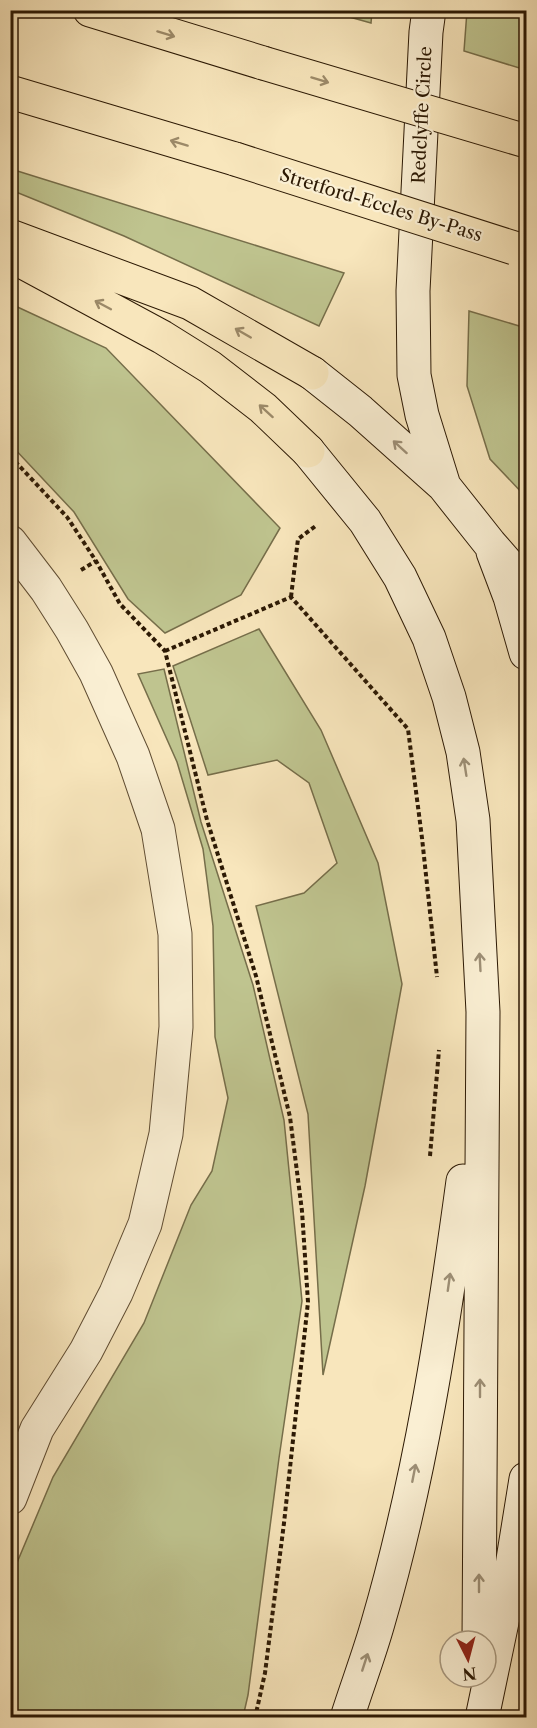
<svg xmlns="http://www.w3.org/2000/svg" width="537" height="1728" viewBox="0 0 537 1728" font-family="'Libre Caslon Text',serif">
  <rect width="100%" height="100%" fill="#f8e6bc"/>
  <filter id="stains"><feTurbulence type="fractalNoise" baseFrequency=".00333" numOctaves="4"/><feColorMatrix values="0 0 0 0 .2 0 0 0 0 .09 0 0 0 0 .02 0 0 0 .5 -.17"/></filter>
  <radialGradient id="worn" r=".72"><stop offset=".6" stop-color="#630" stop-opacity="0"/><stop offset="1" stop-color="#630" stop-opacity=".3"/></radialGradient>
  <path fill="#bfc48f" stroke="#766e4a" stroke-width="1.5" d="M328,11H372L371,23Z
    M467,11H526V70L464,51Z
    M11,169L344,273L319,326L124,236L11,190Z
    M11,304L106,348L280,528L241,595L165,633L128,599L74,512L11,445Z
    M469,311L526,328V497L490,459L467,386Z
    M259,629L321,730L378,863L402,984L365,1186L323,1375L308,1114L256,906L304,893L337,863L309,783L277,760L208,775L173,666Z
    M164,669L201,822L253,985L284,1120L302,1301L279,1458L248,1695L243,1717H11V1577L53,1477L144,1323L191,1205L212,1171L228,1098L215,1037L213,926L203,849L177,762L138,674Z"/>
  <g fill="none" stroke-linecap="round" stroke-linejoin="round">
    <g stroke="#5f4c32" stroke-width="35">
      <path id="minor" d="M10,542L46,589L72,630L96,673L133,756L158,829L175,934L176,1027L166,1134L145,1224L116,1293L86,1351L37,1429L10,1498"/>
    </g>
    <g stroke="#2c1904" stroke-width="35">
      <path id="secondary" d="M429,10L426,32L413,291L414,375L422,415L444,486L490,544L511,568L526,579
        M312,373L360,411L443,485
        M308,451L365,521L400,577L429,638L449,697L463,752L473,820L483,1012L479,1641
        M493,552L510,597L526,653
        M347,1718C357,1686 369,1655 378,1623C420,1479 443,1329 463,1181
        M482,1718L506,1603L526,1479"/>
    </g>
    <g stroke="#2c1904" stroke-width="35">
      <path id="motorway" d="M90,10L263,63
        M10,92L235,159
        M10,236L190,303L312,373
        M10,255L162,337L210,367L263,408L308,451"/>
    </g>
    <path stroke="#2c1904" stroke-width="4" stroke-dasharray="4.5 3" stroke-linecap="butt" d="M10,456L67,517L96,561L120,604L165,651L207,820L256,976L290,1117L302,1211L308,1302L284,1523L265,1673L255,1718
      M81,570L96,561
      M291,597L298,539L317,525
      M165,651L291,597L408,729L422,838L437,977
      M430,1156L439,1050"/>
    <use href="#minor" stroke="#faefd3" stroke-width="33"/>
    <use href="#secondary" stroke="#faefd3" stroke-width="33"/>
    <use href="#motorway" stroke="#f8e6bc" stroke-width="33"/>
    <g stroke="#2c1904" stroke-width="35" stroke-linecap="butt">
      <path id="motorway-bridge" d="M263,63L526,141
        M235,159L514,248"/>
    </g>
    <use href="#motorway-bridge" stroke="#f8e6bc" stroke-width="33"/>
  </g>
  <defs><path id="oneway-shaft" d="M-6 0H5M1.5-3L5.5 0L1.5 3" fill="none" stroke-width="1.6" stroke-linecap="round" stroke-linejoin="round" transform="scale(1.5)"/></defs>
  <g stroke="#9c8a69">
    <use href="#oneway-shaft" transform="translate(166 34) rotate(17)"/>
    <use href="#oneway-shaft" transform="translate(320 80) rotate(17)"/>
    <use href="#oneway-shaft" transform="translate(179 143) rotate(-163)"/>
    <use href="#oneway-shaft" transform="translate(103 305) rotate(-152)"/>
    <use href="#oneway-shaft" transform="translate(243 333) rotate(-150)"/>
    <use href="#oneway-shaft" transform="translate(266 411) rotate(-138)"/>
  </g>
  <g stroke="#9d8f76">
    <use href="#oneway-shaft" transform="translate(400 447) rotate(-138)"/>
    <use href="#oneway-shaft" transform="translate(465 767) rotate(-99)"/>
    <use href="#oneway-shaft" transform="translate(480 962) rotate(-93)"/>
    <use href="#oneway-shaft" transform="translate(449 1282) rotate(-82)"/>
    <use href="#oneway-shaft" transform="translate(480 1388) rotate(-90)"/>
    <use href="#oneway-shaft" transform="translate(414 1473) rotate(-79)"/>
    <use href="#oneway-shaft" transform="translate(479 1583) rotate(-90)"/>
    <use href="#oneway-shaft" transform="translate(365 1662) rotate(-72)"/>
  </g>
  <g text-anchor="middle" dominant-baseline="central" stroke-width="4.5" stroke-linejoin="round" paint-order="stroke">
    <g font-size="18" fill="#2c1904" stroke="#faefd3">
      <text transform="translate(422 115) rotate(-87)">Redclyffe Circle</text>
      <text transform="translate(381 205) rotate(17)">Stretford-Eccles By-Pass</text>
    </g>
  </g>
  <rect width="537" height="1728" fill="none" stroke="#f8e6bc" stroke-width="36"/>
  <rect x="12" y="12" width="513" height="1704" fill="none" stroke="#2c1904" stroke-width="3"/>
  <rect x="18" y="18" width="501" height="1692" fill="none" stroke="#2c1904" stroke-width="1.5"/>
  <g transform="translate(468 1659) rotate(174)"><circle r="28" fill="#faefd3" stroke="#a89980" stroke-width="1.5"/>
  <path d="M0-4.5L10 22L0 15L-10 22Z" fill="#8f2418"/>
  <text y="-9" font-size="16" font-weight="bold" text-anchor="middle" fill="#2c1904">N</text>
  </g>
  <rect width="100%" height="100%" filter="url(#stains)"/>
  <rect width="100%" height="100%" fill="url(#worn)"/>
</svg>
